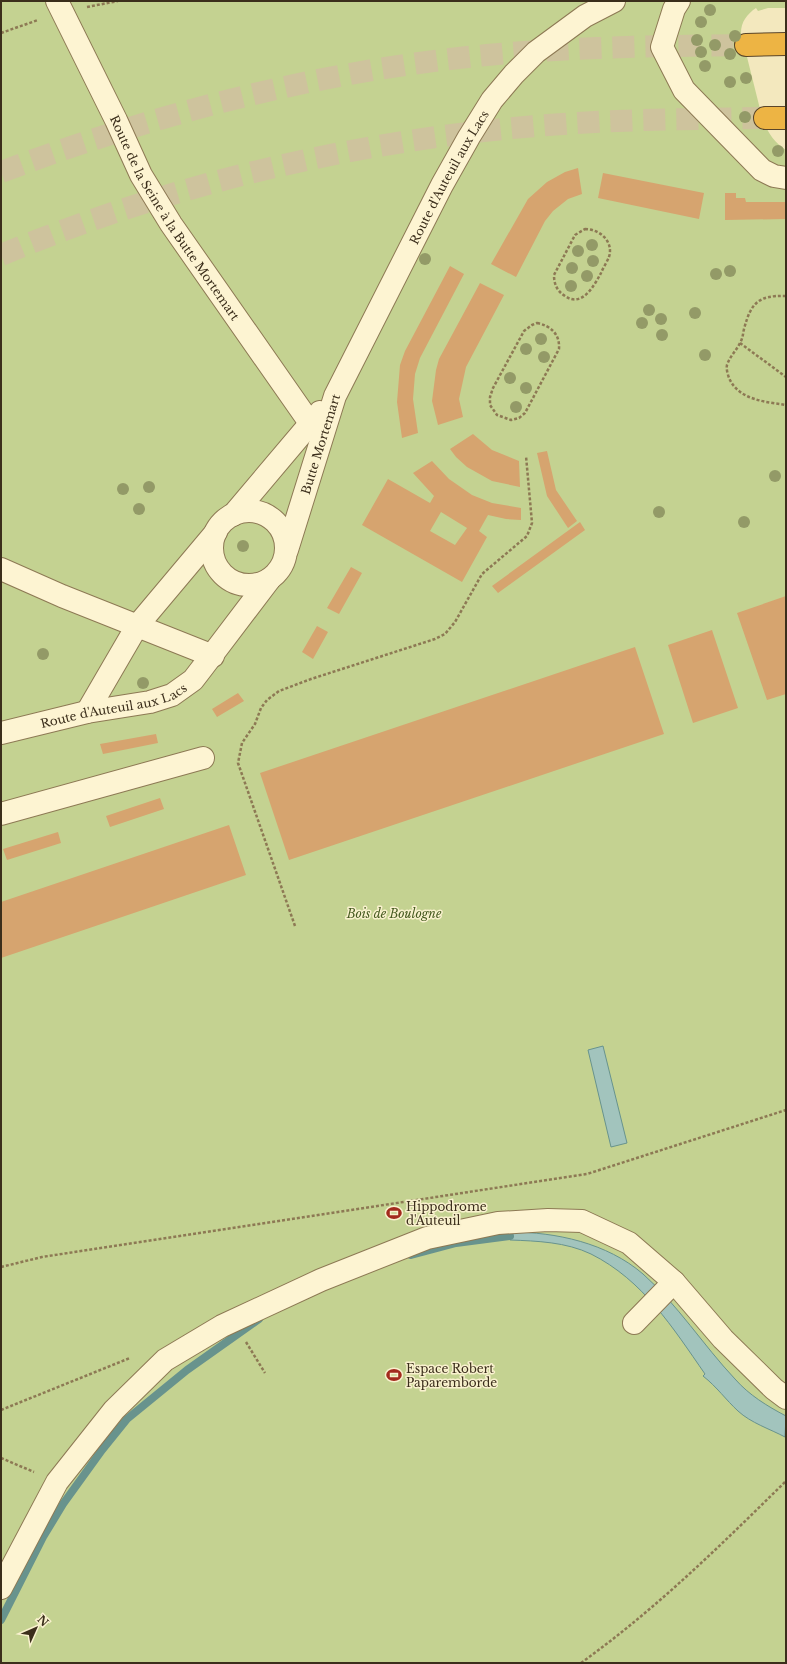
<svg xmlns="http://www.w3.org/2000/svg" width="787" height="1664" viewBox="0 0 787 1664" font-family="'Libre Baskerville',serif">
  <rect width="100%" height="100%" fill="#f3e8be"/>
  <path fill="#c4d291" d="M1,1H786V8H768L758,11L756,8C747,14 741,22 741,33L763,121C768,133 775,143 786,150V1663H1Z"/>
  <path fill="#a2c4bd" stroke="#68938d" d="M603,1046L627,1143L611,1147L588,1050Z
    M510,1232C556,1232 607,1243 643,1274C678,1305 703,1345 735,1379C749,1395 767,1406 786,1416L785,1437C770,1429 751,1423 738,1411C726,1400 717,1387 703,1376L705,1374C673,1328 643,1280 591,1254C566,1242 537,1241 510,1240Z"/>
  <g fill="none" stroke-linecap="round" stroke-linejoin="round">
    <path stroke="#68938d" stroke-width="8" d="M411,1255L456,1243L510,1236
      M1,1620L43,1537L63,1504L102,1450L127,1419L187,1370L259,1319"/>
  </g>
  <path fill="#d6a46f" fill-rule="evenodd" d="M578,168L582,194L568,199L553,211L545,221L516,277L491,264L528,199L547,182L565,172Z
    M603,173L704,193L699,219L598,198Z
    M725,193H736V198H745L746,202H786V219L725,220Z
    M450,266L464,274L420,358L415,374L413,399L418,433L402,438L397,402L400,365L405,351Z
    M480,283L504,295L466,367L459,399L463,417L438,425L432,401L436,370L439,359Z
    M473,434L492,450L519,461L520,487L492,481L467,467L456,457L450,449Z
    M547,451L556,490L577,521L568,528L547,496L537,453Z
    M432,461L449,479L472,495L492,503L521,508V520L506,519L488,515L479,531L487,537L462,582L362,525L388,479L430,503L434,496L413,473ZM441,512L467,528L455,545L430,531Z
    M580,522L585,530L498,593L492,586Z
    M351,567L362,573L339,614L327,608Z
    M786,596V694L767,700L737,613Z
    M317,626L328,632L313,659L302,652Z
    M712,630L738,708L693,723L668,645Z
    M635,647L664,734L289,860L260,773Z
    M238,693L244,701L217,717L212,709Z
    M156,734L158,743L103,754L100,744Z
    M160,798L164,809L110,827L106,816Z
    M229,825L246,875L1,958V902Z
    M58,832L61,843L7,860L3,849Z"/>
  <g fill="none" stroke-linecap="round" stroke-linejoin="round">
    <path stroke="#cec39d" stroke-width="22" stroke-dasharray="22 11" stroke-linecap="butt" d="M1,172C158,113 320,71 487,55C573,47 660,46 746,45
      M1,255C183,179 380,135 577,123C640,119 703,119 765,118"/>
    <g stroke="#8d7954" stroke-width="24">
      <g id="minor">
        <path id="s1" d="M57,1L116,120L141,175L171,224L310,423"/>
        <path d="M679,1L674,9L662,47L684,90L762,170L774,176L786,178"/>
        <circle cx="249" cy="548" r="37"/>
        <path d="M233,515L320,412"/>
        <path id="s2" d="M287,550L335,396L442,185L469,137L492,100L514,74L536,52L585,16L614,1"/>
        <path d="M1,569L62,596L213,656"/>
        <path d="M87,712L137,626L216,532"/>
        <path id="s3" d="M1,733L87,712L150,702L172,695L193,680L203,667L269,580"/>
        <path d="M1,814L203,758"/>
        <path d="M634,1323L674,1282"/>
        <path d="M1,1588L57,1482L114,1410L165,1360L222,1326L321,1280L427,1238L498,1223L548,1220L582,1221L629,1243L674,1282L723,1339L774,1389L786,1398"/>
      </g>
    </g>
    <g stroke="#5a4529" stroke-width="24">
      <path id="highway" d="M746,45L786,44
        M765,118H786"/>
    </g>
    <path stroke="#8d7954" stroke-width="2.5" stroke-dasharray="3 2" stroke-linecap="butt" d="M87,7L118,1
      M1,33L38,20
      M585,229C599,229 614,241 609,257C607,262 603,268 601,273C594,286 582,308 565,296C557,291 554,284 554,275L575,235Z
      M786,296C758,295 751,303 744,329C743,333 743,337 741,341C737,350 730,356 727,365C726,369 728,376 730,380C740,400 766,402 786,405
      M537,323C551,326 560,334 559,349L525,413L519,418L511,420L497,415L490,405V397L493,388L524,331L532,325Z
      M740,343L786,377
      M295,926L238,763L242,743L255,724L261,708L267,700L279,691L311,679L435,639L445,634L455,622L482,574L527,536L532,523L526,456
      M1,1267L42,1257L587,1174L786,1110
      M246,1342L265,1373
      M1,1410L130,1358
      M1,1458L34,1472
      M581,1663C656,1609 720,1546 786,1481"/>
    <use href="#minor" stroke="#fdf4d2" stroke-width="22"/>
    <use href="#highway" stroke="#edb444" stroke-width="22"/>
  </g>
  <g fill="#939a67">
    <circle cx="710" cy="10" r="6"/>
    <circle cx="701" cy="22" r="6"/>
    <circle cx="735" cy="36" r="6"/>
    <circle cx="697" cy="40" r="6"/>
    <circle cx="715" cy="45" r="6"/>
    <circle cx="701" cy="52" r="6"/>
    <circle cx="730" cy="54" r="6"/>
    <circle cx="705" cy="66" r="6"/>
    <circle cx="746" cy="78" r="6"/>
    <circle cx="730" cy="82" r="6"/>
    <circle cx="745" cy="117" r="6"/>
    <circle cx="778" cy="151" r="6"/>
    <circle cx="592" cy="245" r="6"/>
    <circle cx="578" cy="251" r="6"/>
    <circle cx="425" cy="259" r="6"/>
    <circle cx="593" cy="261" r="6"/>
    <circle cx="572" cy="268" r="6"/>
    <circle cx="730" cy="271" r="6"/>
    <circle cx="716" cy="274" r="6"/>
    <circle cx="587" cy="276" r="6"/>
    <circle cx="571" cy="286" r="6"/>
    <circle cx="649" cy="310" r="6"/>
    <circle cx="695" cy="313" r="6"/>
    <circle cx="661" cy="319" r="6"/>
    <circle cx="642" cy="323" r="6"/>
    <circle cx="662" cy="335" r="6"/>
    <circle cx="541" cy="339" r="6"/>
    <circle cx="526" cy="349" r="6"/>
    <circle cx="705" cy="355" r="6"/>
    <circle cx="544" cy="357" r="6"/>
    <circle cx="510" cy="378" r="6"/>
    <circle cx="526" cy="388" r="6"/>
    <circle cx="516" cy="407" r="6"/>
    <circle cx="775" cy="476" r="6"/>
    <circle cx="149" cy="487" r="6"/>
    <circle cx="123" cy="489" r="6"/>
    <circle cx="139" cy="509" r="6"/>
    <circle cx="659" cy="512" r="6"/>
    <circle cx="744" cy="522" r="6"/>
    <circle cx="243" cy="546" r="6"/>
    <circle cx="43" cy="654" r="6"/>
    <circle cx="143" cy="683" r="6"/>
  </g>
  <defs>
    <g id="stadium-bare" transform="scale(1.2)"><path d="M0-5a6.5 5 0 1 0 0 10a6.5 5 0 1 0 0-10ZM-3.5-1.8h7v3.6h-7Z" fill="#a32a1d" stroke="#f9f1ce" stroke-width="2.5" paint-order="stroke"/></g>
  </defs>
  <g fill-rule="evenodd">
    <use href="#stadium-bare" x="394" y="1213"/>
    <use href="#stadium-bare" x="394" y="1375"/>
  </g>
  <g text-anchor="middle" dominant-baseline="central" stroke-width="3" stroke-linejoin="round" paint-order="stroke">
    <g font-size="12" fill="#3b2e1b" stroke="#f9f1ce">
      <text stroke="none"><textPath href="#s2" startOffset="408">Route d'Auteuil aux Lacs</textPath></text>
      <text stroke="none"><textPath href="#s1" startOffset="247">Route de la Seine à la Butte Mortemart</textPath></text>
      <text stroke="none"><textPath href="#s2" startOffset="111">Butte Mortemart</textPath></text>
      <text stroke="none"><textPath href="#s3" startOffset="116">Route d'Auteuil aux Lacs</textPath></text>
    </g>
    <g font-size="12" font-style="italic" fill="#455a1f" stroke="#f9f1ce">
      <text x="394" y="913">Bois de Boulogne</text>
    </g>
    <g font-size="12" fill="#3b2e1b" stroke="#f9f1ce" text-anchor="start">
      <text x="406" y="1206">Hippodrome<tspan x="406" dy="14">d'Auteuil</tspan></text>
      <text x="406" y="1368">Espace Robert<tspan x="406" dy="14">Paparemborde</tspan></text>
    </g>
  </g>
  <rect width="787" height="1664" fill="none" stroke="#3b2e1b" stroke-width="4"/>
  <g transform="translate(36 1628) rotate(45)" stroke="#f9f1ce" stroke-width="3" paint-order="stroke">
  <path d="M0-3L7 15L0 10L-7 15Z" fill="#3b2e1b"/>
  <text y="-6" font-size="11" font-weight="bold" text-anchor="middle" fill="#3b2e1b">N</text>
  </g>
</svg>
